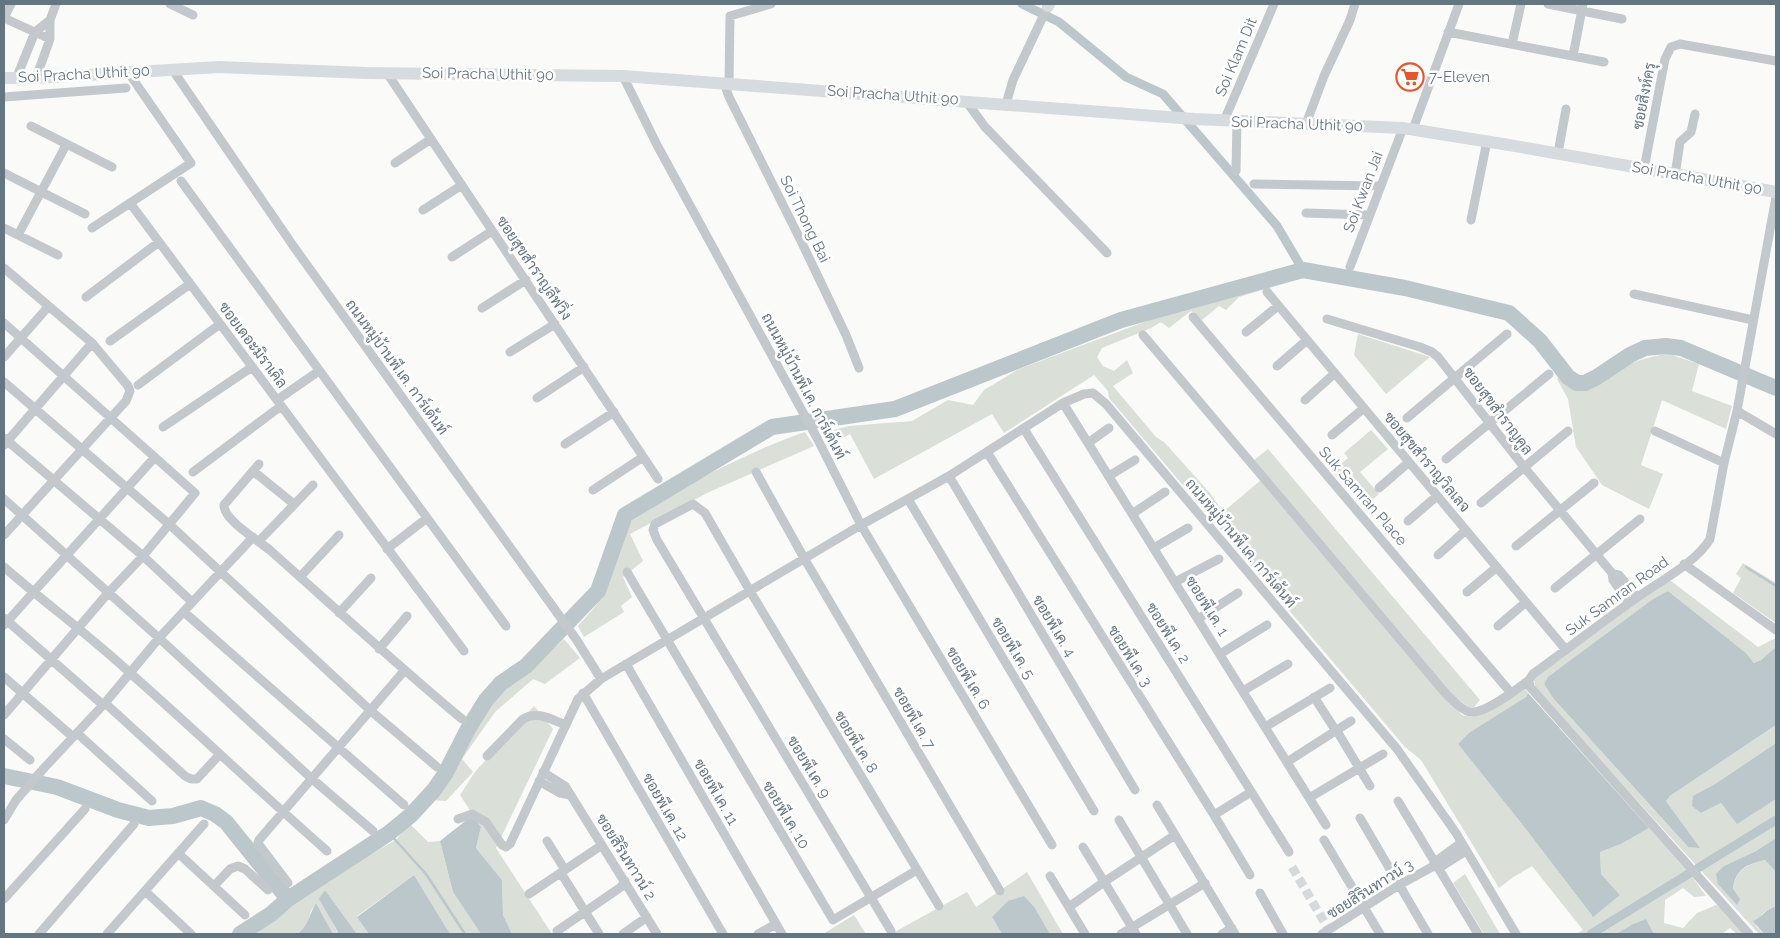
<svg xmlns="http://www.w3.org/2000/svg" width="1780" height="938" viewBox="0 0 1780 938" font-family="Raleway,Sarabun,sans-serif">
  <rect width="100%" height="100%" fill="#fafaf8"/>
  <path fill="#dadfd7" d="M1292,281L1239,297L1226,310L1219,306L1202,320L1191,311L1169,328L1161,322L1151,328L1102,348L1097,357L1103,366L1114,371L1127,360L1133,373L1113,386L1156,437L1164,442L1210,493L1223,512L1261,480L1423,672L1462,715L1472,717L1524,687L1528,693L1526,697L1458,744L1525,828L1592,916L1620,895L1601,874L1600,852L1621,844L1649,828L1693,878L1706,896L1694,897L1683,888L1665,900L1664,923L1683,928L1697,913L1716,905L1723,908L1747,934H1737L1730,928L1722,934H1654L1646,919L1633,924L1616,934H1576L1583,930L1532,866L1512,878L1499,888L1421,760L1405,747L1109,398L1108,391L1094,375L1004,433L992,414L874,479L850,434L829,445L825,432L849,426L912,421L948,400L973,405L984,390L1019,369L1179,309Z
    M1358,334L1430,357L1386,394L1354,355Z
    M1666,353L1699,364L1692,391L1732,406L1726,429L1662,400L1641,465L1663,474L1649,509L1602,485L1576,447L1568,399L1557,379L1561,376C1579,391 1590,393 1609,378C1614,374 1619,369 1625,366C1637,360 1653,357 1666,353Z
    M1371,430L1388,449L1360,472L1379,494L1364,507L1332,471L1348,458L1344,453Z
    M805,432L814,446L709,492L630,534L643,561L623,577L632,597L621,606L624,612L584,637L578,626C589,613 603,600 609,583C616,563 617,540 630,522C642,507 670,494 687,485C726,465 764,446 805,432Z
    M1268,449L1480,700L1474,707H1469L1452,695L1253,461Z
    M1743,563L1776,583V623L1733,593L1741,578L1736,574Z
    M1667,581H1671L1758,647L1776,638V647L1761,660L1754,663L1746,653L1668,591L1653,599L1549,677L1544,684L1553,698L1688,847H1699L1666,801L1670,796L1776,725V743L1715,784L1694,796L1701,813L1721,803L1737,823L1776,799V838L1756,851L1724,866L1733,889C1737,867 1746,866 1765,860L1776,872V906C1765,910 1759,915 1756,926L1764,934H1759L1536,690L1534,680L1539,674Z
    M564,639L580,658L545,684L533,679L495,712L462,759L473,772L446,801L431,800L455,763L480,714L510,682L532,668Z
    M534,706L553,729L496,848L552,934H512L503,915L502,880L476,848L481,827L460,795L475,772Z
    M409,823L428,842L440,841L453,892L481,934H450L414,875L357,916L369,934H357L325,890L320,899L338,933L337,934H333L316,903L311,911L307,926L298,934H255L323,880L396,840Z
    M1027,872L1063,934H1050L1035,908L992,917L1002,934H891L967,892L976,907Z
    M1465,874L1500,934H1484L1453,883Z
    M854,915L866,934H823Z"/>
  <path fill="#bbc7cb" d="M1668,591L1746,653L1754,663L1761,660L1776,647V725L1670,796L1666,801L1700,848L1688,847L1553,698L1544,684L1548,677L1653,599Z
    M1528,693L1649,828L1621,844L1600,852L1601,874L1620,895L1593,917L1525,828L1458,744L1469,733L1526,697Z
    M1776,743V799L1737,824L1721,803L1701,813L1692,806L1693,796L1715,784Z
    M473,815L481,827L476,848L502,880L503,915L512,934H481L453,892L440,841Z
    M1776,838V872L1765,860C1746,865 1736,868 1733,889L1740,899L1737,905L1718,884L1716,874L1724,866L1756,851Z
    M414,875L450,934H369L357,917Z
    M325,890L357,934H337L338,932L319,899Z
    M1024,896L1035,908L1050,934H1002L992,917L1008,901Z
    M316,903L333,934H298C310,923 308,917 316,903Z
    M1776,906V934H1764L1753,921C1763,917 1764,910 1776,906Z
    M1646,919L1654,934H1616L1633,924Z"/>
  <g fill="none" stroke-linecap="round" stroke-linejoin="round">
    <path stroke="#bbc7cb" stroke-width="2.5" d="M1746,567L1776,586
      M389,833L426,874L465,934"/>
    <path stroke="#bbc7cb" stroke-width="9" d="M1022,4L1059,22L1126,77L1163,94L1277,226L1303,270
      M1591,934L1776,820"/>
    <path stroke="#bbc7cb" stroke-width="16" d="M4,776L57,787L118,810L149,818L173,816L201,808L215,814L226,822L288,899
      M240,934L271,914L288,899L389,833L411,815L434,790L445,774L468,729L486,700L501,683L526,666L598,591L625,515L772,427L895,409L1121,320L1303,270L1405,288L1509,313L1540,341L1568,377L1577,383H1585L1597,377L1630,355L1645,348L1666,346L1681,348L1776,388"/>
    <path stroke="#d5d9db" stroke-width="9" stroke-dasharray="9 4.5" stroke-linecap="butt" d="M1292,867L1329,930"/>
    <path stroke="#c3c8cc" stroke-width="9" d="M170,4L193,15
      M1548,4L1622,19
      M4,18L50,39
      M4,18L11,4
      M1448,32L1604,62
      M1512,44L1521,4
      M1573,56L1583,4
      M172,69L294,247L576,639L601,679
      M128,72L191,163L130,203L464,651
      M387,73L658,479
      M623,76L657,145L818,440L861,525L1052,845
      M36,78L50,39V20L56,4
      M16,79L35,32L50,20
      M724,83L729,97L801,241L846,335L859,368
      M729,83L730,16L771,4
      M4,97L126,88
      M966,101L985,127L1107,253
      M1006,104L1013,80L1048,6
      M1224,121L1274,4
      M1306,124L1324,76L1350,20L1355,4
      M31,126L112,167
      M1413,129L1459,4
      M1558,153L1566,109
      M395,163L431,139
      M1644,169L1665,59L1671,47L1680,44L1776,61
      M1236,171L1237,121
      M4,173L85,214
      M1675,175L1680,142L1691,132L1695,114
      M181,181L506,626
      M1254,184L1380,186
      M423,210L462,185
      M1306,213L1369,215
      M1471,220L1487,141
      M4,228L58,255
      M92,228L130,203
      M18,235L66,145
      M452,257L492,231
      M1350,267L1403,128
      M4,268L92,343L128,386L130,391L126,401L4,535
      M1267,292L1566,650
      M1634,294L1753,320
      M86,297L159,242
      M482,308L526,280
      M1193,317L1511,693
      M1327,319L1420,347L1432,352L1438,357L1524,467L1612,573
      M4,323L195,493L143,556L108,593L4,715
      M1246,332L1278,306
      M1143,335L1447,695C1454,701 1461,710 1470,712C1485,714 1517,689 1529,680
      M110,341L190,284
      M510,352L555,324
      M4,357L48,307
      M1277,366L1307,340
      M4,382L170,525L371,711L437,767
      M138,385L220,324
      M537,398L584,367
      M277,400L319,371
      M1305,400L1335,373
      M1063,403L1326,825
      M1737,411L1776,434
      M1407,418L1507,334
      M163,427L252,367
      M1024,429L1289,852
      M1655,431L1724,463
      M1332,435L1364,408
      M4,438L143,556L192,602
      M1088,443L1109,428
      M565,444L614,412
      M4,445L92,343
      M987,452L1214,815L1250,875
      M1446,459L1549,374
      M259,464L224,505C223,520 260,541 272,552C335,608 397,665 462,719
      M253,471L294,504
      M193,472L281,406
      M756,472L804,558L1000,891
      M949,476L1135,790
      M1109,476L1135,460
      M1379,488L1409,462
      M593,490L643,457
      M4,499L159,638L311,778L373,831
      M908,499L1094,811
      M1481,503L1568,431
      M1132,514L1165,492
      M1408,521L1437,496
      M260,540L313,485
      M1516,546L1594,483
      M1154,548L1188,528
      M387,549L427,518
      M1438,555L1466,530
      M1684,564L1776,630
      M4,567C45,603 89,635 129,672C196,731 260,792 327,851
      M627,572L833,920L917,870
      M300,577L339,535
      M1175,582L1219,559
      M1555,588L1640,519
      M1467,592L1497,567
      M1629,603L1613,580L1612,573L1619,575L1637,597
      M184,612L404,805
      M339,613L371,578
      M4,618L103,705
      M1198,619L1238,593
      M4,625L155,457
      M1498,626L1526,602
      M379,649L407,616
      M1220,654L1267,625
      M626,664L782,934
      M4,677L73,737
      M1243,691L1288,664
      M583,693L723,934
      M1314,697L1336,731
      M105,703L185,776L191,779H197L219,755
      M1265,727L1330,688
      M1337,731L1370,786
      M77,733L152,801
      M4,739L30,760
      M487,756L523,719C537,710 552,720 566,725
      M1287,762L1351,721
      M543,772L565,786L657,934
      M539,781L560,793L570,795
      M1309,798L1383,754
      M1398,801L1478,934
      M1157,805L1235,934
      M1214,815L1251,792
      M1360,818L1428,934
      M458,819L472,814L486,822L502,845L506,847L510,844L578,699L601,679L861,525L949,476L1063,403L1084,394L1093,393L1106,404L1397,749L1456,833L1516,934
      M4,820L16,800L45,767L105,703L159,638L253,537
      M1119,820L1187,934
      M1324,840L1380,934
      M547,841L565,870
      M1083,847L1136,934
      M178,853L245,915
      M1435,867L1439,868L1466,851
      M561,873L599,934
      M1050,876L1085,934
      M288,883L260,846L258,843L259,840L404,671
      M214,886L230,869L238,866L245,869L268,890
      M145,891L191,934
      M1260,893L1283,934
      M529,894L602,845
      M4,899L85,809
      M1069,907L1104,882L1175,835
      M557,931L621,887L625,881
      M891,931L657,540L653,530L655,524L693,504L705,513L750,591L939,906
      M39,934L134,824
      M107,934L204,824
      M623,934L647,917
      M758,934L776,924
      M1121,934L1205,883
      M1222,934L1232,928
      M1322,934L1399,885L1432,867L1435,862L1461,843
      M1749,934L1530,687L1529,680L1533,674C1567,649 1601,623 1635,599C1657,583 1697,562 1710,539L1724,463L1737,411L1776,197"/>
    <path stroke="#d6dbdf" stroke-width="12" d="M1048,6L1049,4
      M4,78H36L219,67L367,73L623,76L1194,119L1403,128L1509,145L1776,192"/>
  </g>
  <defs>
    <g id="supermarket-ring" transform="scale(1.4375)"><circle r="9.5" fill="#fff" stroke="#e4572e" stroke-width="1.5"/><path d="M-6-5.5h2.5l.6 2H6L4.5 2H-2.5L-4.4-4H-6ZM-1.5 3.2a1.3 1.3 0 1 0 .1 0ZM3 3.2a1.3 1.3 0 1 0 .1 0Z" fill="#e4572e"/></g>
  </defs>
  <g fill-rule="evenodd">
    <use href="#supermarket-ring" x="1410" y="77"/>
  </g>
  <g text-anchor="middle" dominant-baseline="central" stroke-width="5" stroke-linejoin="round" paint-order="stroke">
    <g font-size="15" fill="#657683" stroke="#fff">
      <text transform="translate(1236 57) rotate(-67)">Soi Klam Dit</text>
      <text transform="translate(84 74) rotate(-3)">Soi Pracha Uthit 90</text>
      <text transform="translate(488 74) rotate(1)">Soi Pracha Uthit 90</text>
      <text transform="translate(893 95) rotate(4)">Soi Pracha Uthit 90</text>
      <text transform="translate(1644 96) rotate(-79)">ซอยสิงห์ครุ</text>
      <text transform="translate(1297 124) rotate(2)">Soi Pracha Uthit 90</text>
      <text transform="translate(1697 178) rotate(10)">Soi Pracha Uthit 90</text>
      <text transform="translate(1363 192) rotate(-69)">Soi Kwan Jai</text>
      <text transform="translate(805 219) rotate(64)">Soi Thong Bai</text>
      <text transform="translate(534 268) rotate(56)">ซอยสุขสำราญลีฟวิ่ง</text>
      <text transform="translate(253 345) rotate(53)">ซอยเดอะมิราเคิล</text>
      <text transform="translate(397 367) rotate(54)">ถนนหมู่บ้านพี.เค. การ์เด้นท์</text>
      <text transform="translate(804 386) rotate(62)">ถนนหมู่บ้านพี.เค. การ์เด้นท์</text>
      <text transform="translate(1498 411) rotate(53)">ซอยสุขสำราญคูล</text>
      <text transform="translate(1427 462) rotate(50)">ซอยสุขสำราญวิลเลจ</text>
      <text transform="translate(1363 496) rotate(49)">Suk Samran Place</text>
      <text transform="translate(1241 543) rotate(50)">ถนนหมู่บ้านพี.เค. การ์เด้นท์</text>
      <text transform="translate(1617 596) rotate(-36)">Suk Samran Road</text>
      <text transform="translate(1207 606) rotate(58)">ซอยพี.เค. 1</text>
      <text transform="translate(1054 626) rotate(59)">ซอยพี.เค. 4</text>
      <text transform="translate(1168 633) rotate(58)">ซอยพี.เค. 2</text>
      <text transform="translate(1013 648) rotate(59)">ซอยพี.เค. 5</text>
      <text transform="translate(1130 656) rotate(58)">ซอยพี.เค. 3</text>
      <text transform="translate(968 678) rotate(59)">ซอยพี.เค. 6</text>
      <text transform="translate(914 718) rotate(60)">ซอยพี.เค. 7</text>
      <text transform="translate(856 742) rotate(59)">ซอยพี.เค. 8</text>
      <text transform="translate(809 767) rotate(59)">ซอยพี.เค. 9</text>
      <text transform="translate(716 792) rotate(60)">ซอยพี.เค. 11</text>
      <text transform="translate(665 807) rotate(60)">ซอยพี.เค. 12</text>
      <text transform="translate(786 815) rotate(59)">ซอยพี.เค. 10</text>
      <text transform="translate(626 857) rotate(58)">ซอยสิรินทาวน์ 2</text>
      <text transform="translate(1370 889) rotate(-32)">ซอยสิรินทาวน์ 3</text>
    </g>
    <g font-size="15" fill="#657683" stroke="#fff" text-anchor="start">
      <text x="1429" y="77">7-Eleven</text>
    </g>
  </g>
  <rect width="1780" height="938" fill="none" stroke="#657683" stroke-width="10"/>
</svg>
